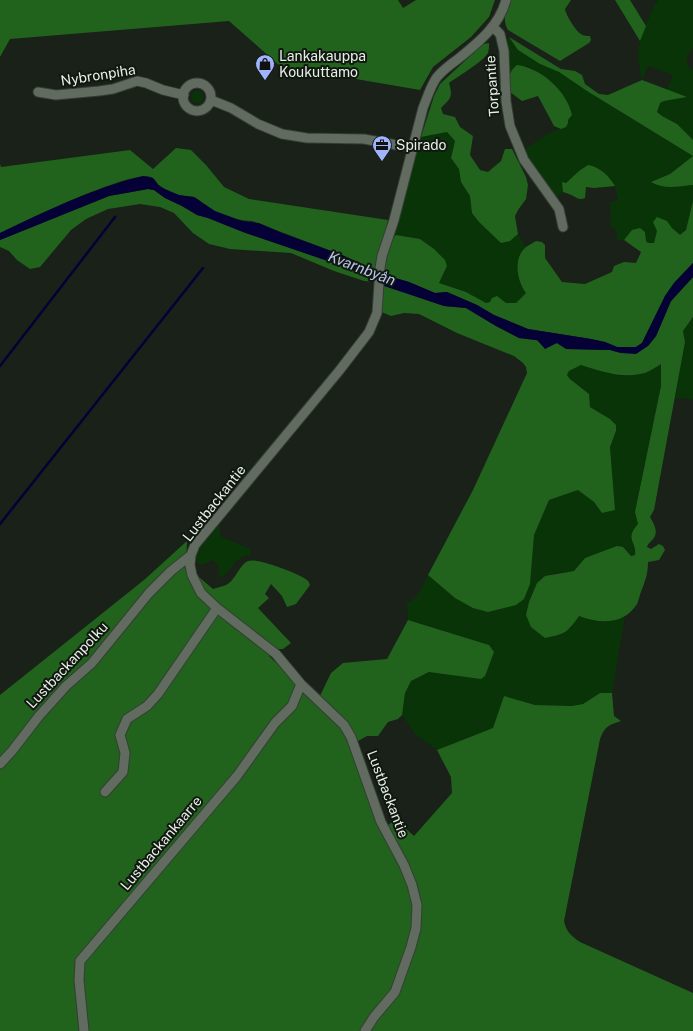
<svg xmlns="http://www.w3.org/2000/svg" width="693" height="1031" viewBox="0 0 693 1031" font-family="'Public Sans',sans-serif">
  <rect width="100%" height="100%" fill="#192118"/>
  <path fill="#093407" d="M658,0H693V48L687,57V65L693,70V140L677,124L662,116L657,112L660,103L664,101L686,97L667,90L673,75L648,66L642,80C636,55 637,46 647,22C650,14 653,7 658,0Z
    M509,37L518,50L540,64L559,72L587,91L693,156L670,174L652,182L667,187L693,185V201L686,230L680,236L672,228L667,221L657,231L654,243H648L646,241L645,232L627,236L624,240L621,241L617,239L616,230L611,228L610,202L618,200L615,186L610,178L579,171L566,183L563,182V192L555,199L523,150L551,132L566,127L560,92L545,77L527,66L509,75L507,39Z
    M191 97a6 6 0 1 1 12 0a6 6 0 1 1-12 0Z
    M447,132L455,141L451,158L459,168L461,182L470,196L472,213L510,241L518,234L526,247L521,253L526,293L516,303H486L466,292L439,283L447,266L420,239L396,235L393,238L421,137Z
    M693,317V399L675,398L685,342L683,331Z
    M661,363V386L635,512L638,524C624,540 637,541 635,555L631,556L623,547L585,558L574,571C543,575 541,573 529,602L570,629L578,616C589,620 615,623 625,616L612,693H600L583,704L572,706L535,705L504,696L493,728L437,750L415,734L402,715L405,693L411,681L489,645L408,620L407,603C418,599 423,585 428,575L455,598L530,584L534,535L549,500L578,490L594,502L602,513L615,510L610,447L616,431L610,419L590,407L589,394L570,379L567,375L569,371L581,365C602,372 623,380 645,373C651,371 656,366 661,363Z
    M219,525L221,527C219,531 219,533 222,537L250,549L251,555C229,558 235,572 219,578C219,570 220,562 211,560C207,563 204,565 199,564L196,558L197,551L200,548Z"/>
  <path fill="#21631d" d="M0,0H398L403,8L416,0H495L489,17L471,37L433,67L420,90L280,66L229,21L10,39L0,57Z
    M508,0H571L565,9C566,15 575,30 581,34C583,36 587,36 590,36L591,40L589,43L560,61L508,30C502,20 506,10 508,0Z
    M615,0H630L646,26L640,41Z
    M509,37L561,69L575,71L582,75L585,84L599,94L608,95L642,80L687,97L664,101L660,103L657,112L662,116L677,124L693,140V185C679,186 664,190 651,182L670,174L693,156L587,91L559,72L540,64L518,50Z
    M489,43C489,46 489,50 488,53C484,61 457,77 449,83C453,97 451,98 441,108L443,114L455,117L460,127L473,136L470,155L480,170L488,172L501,161L505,149H512L526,177L528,185L526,199L518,210L515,216L518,234L510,241L501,243L479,222L472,213L470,196L461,182L459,169L451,158L455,141L447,132L421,137L434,96L440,84L483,44Z
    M517,65C541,68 567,91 572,115L568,120V123L566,127L561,129L554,126L538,96L522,101L510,92C509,81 507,73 517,65Z
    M176,148L191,150L206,165L224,187L249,199L388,220L376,270L342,255L252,221C239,221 219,215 208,208C204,205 201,201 196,198C193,196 188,197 184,196C177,195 168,191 162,187C157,185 156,179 151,177C132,169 23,222 0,233V164L1,167L130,150L153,169Z
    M588,165C600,167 609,176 615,186L594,188L586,187L585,198C578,201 575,196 569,194C567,193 565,193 563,192L562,182L566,183L579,171Z
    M148,189L154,190L165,198L182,206L197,215L208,218L243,232L325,260L376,280V282L364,281L334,271L291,253L230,249L209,244L193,233L174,213L160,207L140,204L108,209L86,219L71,230L40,267L30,269L17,260L9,251L0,247V240L109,196Z
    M693,201V263L674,283L665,296L642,343L636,347H617L605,342L591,339L528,329L494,315L477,305L447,292L435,293L409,282L383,274L385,260L393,238L396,235L420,239L434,249L445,260L447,266L439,283L466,292L486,303L490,302L492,298L497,296L506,303H516L526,293C517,281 513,259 525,248C528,245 533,243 536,241L542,242L545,245V258L562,282L585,284L612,272L614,266L624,262L636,263L641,252L624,240L632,230L640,228L645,232L646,241L648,243H654L657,231L653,222L657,217L667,221L672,228L680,235L686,230Z
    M693,277V317L683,331L685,342L654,510L650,517C654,524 659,532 653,539C651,542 648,543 647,547L651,549L659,544L663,546L665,550L659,560L648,562C648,572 646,579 642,589C640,594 639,599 637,604C624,625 600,624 579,616C567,633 565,634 545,638L531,627L526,615L529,602L537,583L545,576L574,571L585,558L617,546L623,547L631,556L635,555C637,541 624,540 638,524L635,512L661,386V364C656,367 650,371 645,373C622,379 603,372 581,365L569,371L567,375L570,379L589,394L590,407L610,419L616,425V431L610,447L615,510L602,513L594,502L578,490L549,500L534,535L530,584L524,599L516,605L488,612L473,608L455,598L428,575L473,490L527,373L526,367L523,363L514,356L457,333L419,314L404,313L391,316L379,311L381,284L444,306L466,308L496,326L519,338L557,343L567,349L610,350L621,353L648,346L656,336L671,301Z
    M187,541L186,566L213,589C219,587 228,586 232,580C237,575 241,564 248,561C256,557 300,574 307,580C309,582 309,582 310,585L296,604L287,607L282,596L271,584L265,594L269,598L258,608L291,643L283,649H275L269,656L317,702L331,673L343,663L387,659L408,620L489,645L494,652L485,676L481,679L429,672L411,681L405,693L402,715L398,719L388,722L378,736H367L349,746L381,832L395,819L414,836L452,793L451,777L437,750L493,728L504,696L535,705L572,706L583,704L600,693H612L614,716L621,721C609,725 605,726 600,739L564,921C566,931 571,936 580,942L693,993V1031H0V695L144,580Z"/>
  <path fill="#050136" d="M143,176L153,178L158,185L162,188L179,195L194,197L215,211L242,221L259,223L282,233L342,255L384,275L409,282L435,293L447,292L477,305L494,315L528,329L591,339L605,342L617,347H636L642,343L665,296L674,283L693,263V277L671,301L656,336L648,346L636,354L621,353L610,350L566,349L557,343L545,349L537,340L519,338L496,326L466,308L444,306L384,286L376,280L325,260L243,232L208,218L197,215L182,206L165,198L154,190L148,189L109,196L0,240V233C46,211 93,188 143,176Z"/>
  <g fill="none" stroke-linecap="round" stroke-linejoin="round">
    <path stroke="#050136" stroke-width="2.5" d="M0,366L115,217
      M0,524L203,268"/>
    <g stroke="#363d36" stroke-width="11">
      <path id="minor" d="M493,27L500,34L504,51L506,101L510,126L524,160L559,209L563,227
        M183 97a14 14 0 1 1 28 0a14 14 0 1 1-28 0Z
        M38,92L56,95L99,91L113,89L137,81L146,83L163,90L184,95
        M211,100L231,108L258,124L282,134L307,138L364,139L413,148
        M0,764L12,751L39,716L66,686L92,663L149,593L171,571L191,555
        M105,792L123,772L125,753L120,735L127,719L147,706L158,694L217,608
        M84,1031L79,980L80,961L237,776L275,723L292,706L301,684
        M365,1031L374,1017L395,992L411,947L416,928L417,905L412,885L404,865L381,822L351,737L344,725L301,684L276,654L217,608L201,593L192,575L190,565L191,555L195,545L339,371L369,332L377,313L380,268L382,256L394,220L423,108C427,98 431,85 437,77C443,70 451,64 458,59C479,42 499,26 506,0"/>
    </g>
    <use href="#minor" stroke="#616b60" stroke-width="9"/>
  </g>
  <defs>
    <g id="shop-pin" transform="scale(1)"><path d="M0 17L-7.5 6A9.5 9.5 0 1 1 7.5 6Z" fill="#a0b3fd" stroke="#10180f"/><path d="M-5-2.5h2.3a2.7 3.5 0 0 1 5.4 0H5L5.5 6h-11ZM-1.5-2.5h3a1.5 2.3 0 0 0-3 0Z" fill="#111"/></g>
    <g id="office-pin" transform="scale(1)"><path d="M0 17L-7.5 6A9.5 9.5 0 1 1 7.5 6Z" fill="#a0b3fd" stroke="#10180f"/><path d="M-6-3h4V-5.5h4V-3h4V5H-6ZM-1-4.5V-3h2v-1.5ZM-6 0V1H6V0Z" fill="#111"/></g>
  </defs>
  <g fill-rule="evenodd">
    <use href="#shop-pin" x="265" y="64"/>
    <use href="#office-pin" x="382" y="145"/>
  </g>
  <g text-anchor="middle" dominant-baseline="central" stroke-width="4" stroke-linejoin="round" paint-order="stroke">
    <g font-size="14" fill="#e8eee8" stroke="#10180f" text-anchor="start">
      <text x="279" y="56">Lankakauppa<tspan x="279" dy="16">Koukuttamo</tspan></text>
      <text x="396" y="145">Spirado</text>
    </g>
    <g font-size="14" fill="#e8eee8" stroke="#10180f">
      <text transform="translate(98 75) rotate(-9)">Nybronpiha</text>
      <text transform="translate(492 86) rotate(-94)">Torpantie</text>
      <text transform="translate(214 503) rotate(-52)">Lustbackantie</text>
      <text transform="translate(67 665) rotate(-47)">Lustbackanpolku</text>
      <text transform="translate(388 794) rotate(69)">Lustbackantie</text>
      <text transform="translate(161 843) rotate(-50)">Lustbackankaarre</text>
    </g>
    <g font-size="15" font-style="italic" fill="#b9c5f0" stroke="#10180f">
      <text transform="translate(362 268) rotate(21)">Kvarnbyån</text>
    </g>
  </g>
</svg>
